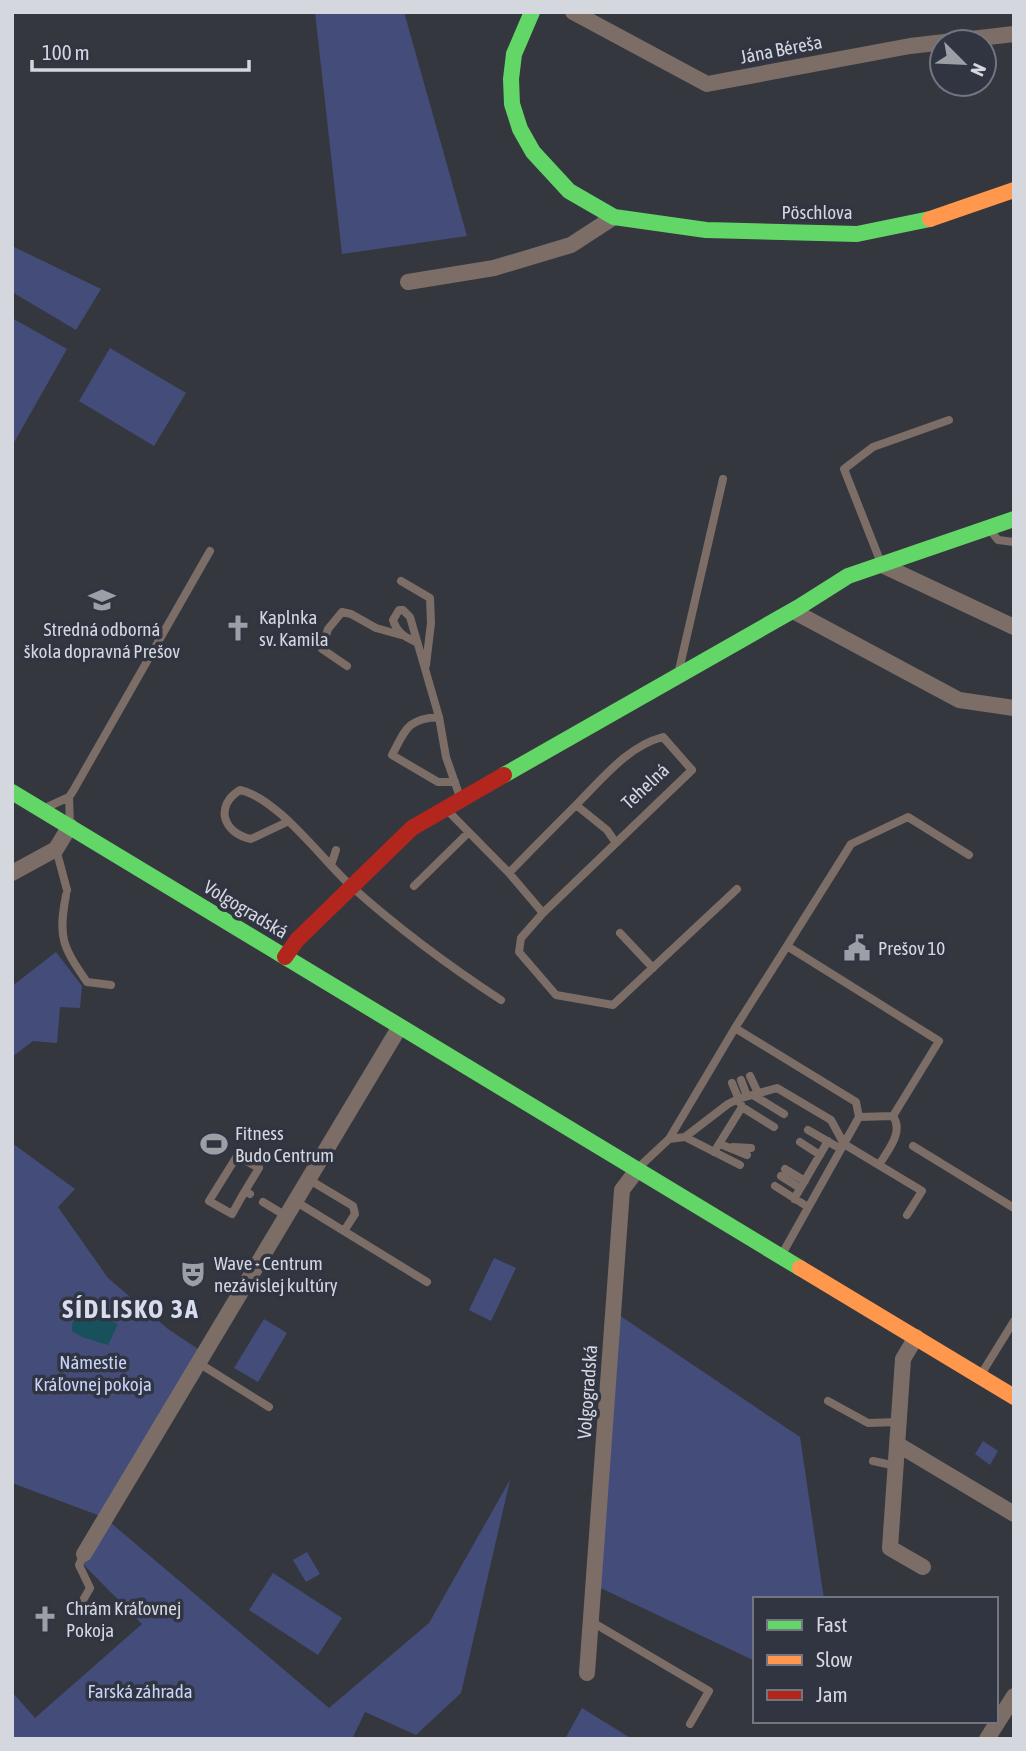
<svg xmlns="http://www.w3.org/2000/svg" width="1026" height="1751" viewBox="0 0 1026 1751" font-family="'Asap Condensed',sans-serif">
  <rect width="100%" height="100%" fill="#35373e"/>
  <path fill="#444d7a" d="M315,12H404L467,236L342,254Z
    M12,246L101,289L76,330L12,292Z
    M12,318L67,349L12,446Z
    M110,348L186,393L154,446L79,401Z
    M56,952L82,986L80,1008L60,1007L57,1043L33,1041L12,1057V986Z
    M12,1143L75,1189L58,1207L108,1278L168,1329L201,1351L104,1517L329,1708L429,1623L510,1480L461,1693L416,1735L365,1712L352,1739H12V1692L35,1718L142,1624L79,1560L103,1517L12,1483Z
    M494,1258L516,1268L491,1321L469,1310Z
    M613,1311L800,1437L824,1599H755V1661L592,1584Z
    M264,1319L287,1333L258,1382L234,1368Z
    M983,1441L998,1451L990,1465L975,1454Z
    M307,1552L320,1574L306,1582L293,1560Z
    M273,1573L342,1618L318,1655L249,1610Z
    M582,1708L632,1739H565Z"/>
  <path fill="#18505c" d="M86,1311L118,1324L108,1345L82,1337L72,1331C71,1321 76,1312 86,1311Z"/>
  <g fill="none" stroke-linecap="round" stroke-linejoin="round">
    <path stroke="#7c6e66" stroke-width="8" d="M990,530L998,540L1014,542
      M881,563L844,469L873,447L949,420
      M401,581L430,598L431,623L426,665
      M301,639L316,645L323,639
      M416,642C405,637 397,633 393,620L399,610H403L410,617L439,717L446,757L460,797
      M347,666L322,649L328,629L342,612L351,614L376,628L401,635
      M679,670L723,479
      M439,717C407,719 406,729 392,755L438,782H455
      M69,797L70,825
      M576,805L607,830L616,843
      M43,809L69,797L73,791L210,551
      M448,811L509,873C532,849 555,826 578,803C603,778 628,746 663,737L692,770L543,913L509,873
      M287,822L251,839C223,833 214,806 240,790C278,798 323,861 352,887C399,929 449,966 501,1000
      M56,849L67,890
      M331,865L336,850
      M414,886L468,833
      M66,895C58,937 62,946 87,982L111,985
      M543,913L521,938L519,952L556,995L613,1005L737,889
      M620,933L653,968
      M787,946L851,844L908,817L969,855
      M735,1028L787,946L939,1041L893,1116L859,1117
      M750,1076L758,1093
      M741,1080L747,1096
      M732,1083L742,1107L774,1127
      M753,1095L784,1114
      M808,1130L841,1149
      M685,1137L728,1104L738,1099L777,1088L831,1120L844,1144L922,1191L907,1215
      M669,1139L685,1137L740,1165
      M800,1142L820,1155
      M720,1144L747,1155
      M913,1146L1014,1208
      M733,1147L751,1148
      M714,1152L742,1107
      M879,1165C888,1150 904,1132 893,1116
      M638,1168L669,1139L735,1028L856,1102L859,1117L781,1256
      M785,1169L805,1181
      M781,1176L800,1188
      M308,1179L353,1206L355,1214L344,1231
      M775,1186L808,1207
      M245,1191L259,1168L237,1156L209,1201L232,1214L245,1191L250,1194
      M794,1199L828,1141
      M295,1201L427,1282
      M263,1202L286,1216
      M197,1362L269,1407
      M980,1376L1014,1321
      M828,1401L868,1423L898,1422
      M873,1461L896,1466
      M78,1609L90,1588L79,1565L84,1554
      M592,1622L709,1691L690,1724"/>
    <path stroke="#7c6e66" stroke-width="16" d="M573,12L707,84L910,46L1014,34
      M408,282L494,268L571,245L614,217
      M882,565L1014,627
      M793,611L959,700L1014,708
      M12,873L56,849L70,826
      M916,1337L903,1359L890,1548L923,1567
      M897,1444L1014,1514
      M84,1554L399,1028
      M587,1673L622,1190L637,1170
      M987,1739L1014,1696"/>
    <path stroke="#63d668" stroke-width="16" d="M532,12L514,54L511,79L512,104L520,129L533,152L569,191L614,217L706,230L857,234L930,219
      M504,775L799,607L848,576L1014,519
      M12,792L800,1268"/>
    <path stroke="#ff974d" stroke-width="16" d="M930,219L1014,190
      M800,1268L1014,1397"/>
    <path stroke="#b3261e" stroke-width="16" d="M285,957L297,940L412,828L504,775"/>
  </g>
  <defs>
    <g id="school-bare" transform="scale(2.1)"><path d="M0-5L7-2L0 1L-7-2ZM-4 1L0 2.5L4 1V4Q0 6-4 4Z" fill="#9d9fa7" stroke="#313542" stroke-width="2.5" paint-order="stroke"/></g>
    <g id="church-bare" transform="scale(2.1)"><path d="M-1.2-6h2.4v3.5h3.3v2.4h-3.3V6h-2.4V-.1h-3.3v-2.4h3.3Z" fill="#9d9fa7" stroke="#313542" stroke-width="2.5" paint-order="stroke"/></g>
    <g id="civic-bare" transform="scale(2.1)"><path d="M-.6-6.5H3V-4.5H.6V-3L4-1V1h2V6H-6V1h2V-1L-.6-3ZM-1.2 2.5V6h2.4V2.5Z" fill="#9d9fa7" stroke="#313542" stroke-width="2.5" paint-order="stroke"/></g>
    <g id="stadium-bare" transform="scale(2.1)"><path d="M0-5a6.5 5 0 1 0 0 10a6.5 5 0 1 0 0-10ZM-3.5-1.8h7v3.6h-7Z" fill="#9d9fa7" stroke="#313542" stroke-width="2.5" paint-order="stroke"/></g>
    <g id="theatre-bare" transform="scale(2.1)"><path d="M-5-5.5Q0-4 5-5.5V0Q5 5 0 6Q-5 5-5 0ZM-3.3-2.5H-1v1.5H-3.3ZM1-2.5H3.3v1.5H1ZM-2.8 1Q0 5.5 2.8 1Z" fill="#9d9fa7" stroke="#313542" stroke-width="2.5" paint-order="stroke"/></g>
  </defs>
  <g fill-rule="evenodd">
    <use href="#school-bare" x="102" y="600"/>
    <use href="#church-bare" x="238" y="628"/>
    <use href="#civic-bare" x="857" y="948"/>
    <use href="#stadium-bare" x="214" y="1144"/>
    <use href="#theatre-bare" x="193" y="1274"/>
    <use href="#church-bare" x="45" y="1619"/>
  </g>
  <g text-anchor="middle" dominant-baseline="central" stroke-width="7" stroke-linejoin="round" paint-order="stroke">
    <g font-size="19" fill="#d5d7df" stroke="#313542">
      <text transform="translate(781 49) rotate(-11)">Jána Béreša</text>
      <text x="817" y="212">Pöschlova</text>
      <text transform="translate(645 786) rotate(-43)">Tehelná</text>
      <text transform="translate(246 909) rotate(31)">Volgogradská</text>
      <text transform="translate(587 1392) rotate(-86)">Volgogradská</text>
    </g>
    <g font-size="19" fill="#d5d7df" stroke="#313542" text-anchor="start">
      <text x="259" y="617">Kaplnka<tspan x="259" dy="22">sv. Kamila</tspan></text>
      <text x="102" y="629" text-anchor="middle">Stredná odborná<tspan x="102" dy="22">škola dopravná Prešov</tspan></text>
      <text x="878" y="948">Prešov 10</text>
      <text x="235" y="1133">Fitness<tspan x="235" dy="22">Budo Centrum</tspan></text>
      <text x="214" y="1263">Wave - Centrum<tspan x="214" dy="22">nezávislej kultúry</tspan></text>
      <text x="66" y="1608">Chrám Kráľovnej<tspan x="66" dy="22">Pokoja</tspan></text>
    </g>
    <g font-size="19" fill="#c8d3f9" stroke="#313542">
      <text x="93" y="1362">Námestie<tspan x="93" dy="22">Kráľovnej pokoja</tspan></text>
      <text x="140" y="1691">Farská záhrada</text>
    </g>
    <g font-size="26" font-weight="bold" letter-spacing="2" fill="#d8dded" stroke="#313542">
      <text x="131" y="1309">SÍDLISKO 3A</text>
    </g>
  </g>
  <rect width="1026" height="1751" fill="none" stroke="#d5d7df" stroke-width="28"/>
  <rect x="753" y="1597" width="245" height="126" fill="#313542" stroke="#737681" stroke-width="2"/>
  <rect x="767" y="1620" width="35" height="10" fill="#63d668" stroke="#737681" stroke-width="2"/>
  <text x="816" y="1632" font-size="21" fill="#d5d7df">Fast</text>
  <rect x="767" y="1655" width="35" height="10" fill="#ff974d" stroke="#737681" stroke-width="2"/>
  <text x="816" y="1667" font-size="21" fill="#d5d7df">Slow</text>
  <rect x="767" y="1690" width="35" height="10" fill="#b3261e" stroke="#737681" stroke-width="2"/>
  <text x="816" y="1702" font-size="21" fill="#d5d7df">Jam</text>
  <g transform="translate(963 63) rotate(114)"><circle r="33" fill="#313542" stroke="#737681" stroke-width="2"/>
  <path d="M0-5L12 26L0 18L-12 26Z" fill="#9d9fa7"/>
  <text y="-10" font-size="19" font-weight="bold" text-anchor="middle" fill="#d5d7df">N</text>
  </g>
  <path d="M32 60v10h217v-10" fill="none" stroke="#d5d7df" stroke-width="3.5"/>
  <text x="42" y="60" font-size="21" fill="#d5d7df" stroke="#313542" stroke-width="5" paint-order="stroke">100 m</text>
</svg>
